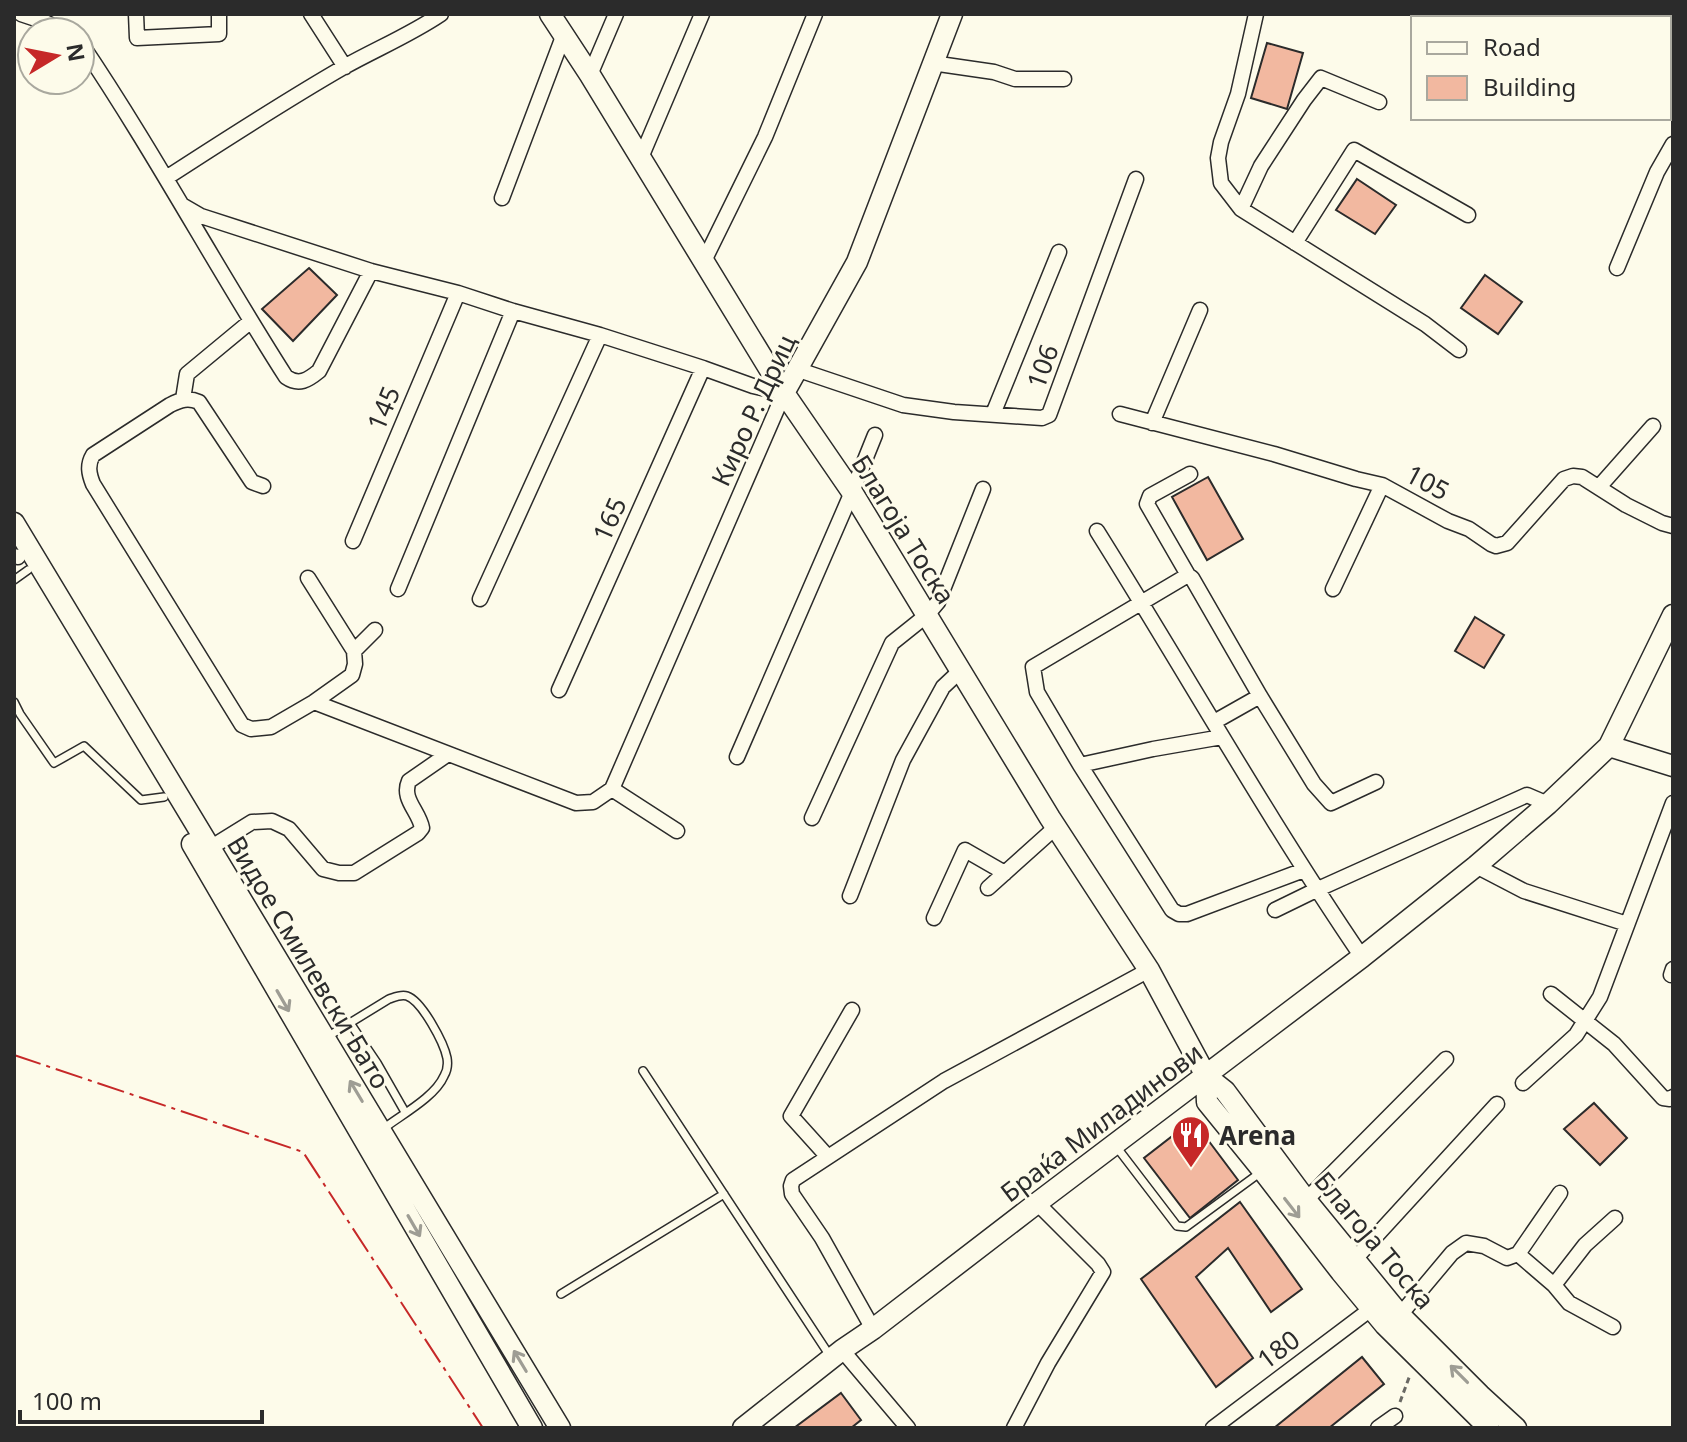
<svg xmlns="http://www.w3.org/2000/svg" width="1687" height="1442" viewBox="0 0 1687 1442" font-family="'Noto Sans',sans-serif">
  <rect width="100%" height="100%" fill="#fdfbea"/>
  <path fill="#f2b8a0" stroke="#2b2b2b" stroke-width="2" d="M1267,43L1303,53L1287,109L1251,98Z
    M1357,179L1396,205L1375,234L1336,210Z
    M309,268L337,295L293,341L262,309Z
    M1485,275L1522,302L1498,334L1461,308Z
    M1208,477L1243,539L1207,560L1172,497Z
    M1475,617L1504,635L1484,668L1455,651Z
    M1594,1103L1627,1138L1600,1165L1564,1129Z
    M1193,1120L1238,1180L1190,1218L1144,1158Z
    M1240,1202L1302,1289L1271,1312L1228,1248L1196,1277L1253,1358L1216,1387L1141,1279Z
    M1362,1357L1384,1384L1329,1428H1274Z
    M841,1393L861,1420L851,1428H794Z"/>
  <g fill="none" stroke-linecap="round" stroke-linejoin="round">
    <g stroke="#2b2b2b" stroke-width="10">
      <path id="lane" d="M14,580L28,570
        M14,702L20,714L54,763L84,746L141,800L164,797
        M350,1023L377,1063L405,1112
        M327,1037L389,999C395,997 401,994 407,996C422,1001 444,1043 447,1058C448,1064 447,1071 444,1076C435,1097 401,1115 383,1129
        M643,1071L830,1356
        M1115,1145L1177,1226L1186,1227L1261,1172
        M561,1294L724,1194"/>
    </g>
    <g stroke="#2b2b2b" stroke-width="17">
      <path id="street" d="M21,14L45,22L65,32
        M136,14L137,38L219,34V14
        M311,14L345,67
        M1256,14L1238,94L1221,142L1218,158L1221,183L1241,209L1425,324L1459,350
        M80,42C153,150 215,266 286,377C299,386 308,380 319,371L371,271
        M932,63L994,72L1015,79H1064
        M590,75L616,14
        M640,160L702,14
        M166,178C225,140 283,102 344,67C376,49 410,35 441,14
        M502,198L564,34
        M182,205L201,216L371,271L458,293L513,311L600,335L703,368L753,386L784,393L612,789L593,802L576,803L314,702
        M1241,209L1261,166L1304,100L1321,78L1379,102
        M1295,243L1354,150L1468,215
        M704,261L765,137L815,14
        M1617,268L1657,172L1673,144
        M796,369L903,405L954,412L1042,418L1049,415L1136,179
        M183,399L187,374L251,321
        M993,414L1059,252
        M1120,414L1274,454L1356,479L1382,485L1448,521L1469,529L1491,544L1496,546L1507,543L1564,479L1573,476L1582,477L1626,505L1662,523L1673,526
        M1152,423L1200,310
        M263,486L252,482L199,402C188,397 180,400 170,405L93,455C87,465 89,474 93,484L242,725L251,729L271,727L314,702L352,675L355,664L354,651L375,630
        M1599,487L1653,426
        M1097,531C1186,673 1268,819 1362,957
        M353,541L458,293
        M14,556L18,557
        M1188,575L1147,504L1150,496L1190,474
        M308,578L354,651
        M398,589L513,311
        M1333,589L1382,485
        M480,599L600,335
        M559,690L703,368
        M1214,722L1260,696
        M1222,737L1153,749L1080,765L1172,910L1179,914H1187L1304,870
        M737,757L852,492L875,435
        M1080,765L1037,692L1033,667L1188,575L1192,578L1260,696L1314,784L1331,803L1376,782
        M612,789L677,831
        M812,818L892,643L927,615L938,602L983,489
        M210,848L252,822L272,821L289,829L323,869L339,873H354L418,833L422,828C419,811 401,799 409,781L448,754
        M1476,866L1524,891L1627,924
        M988,888L1056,827
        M850,896L903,760L943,687L960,671
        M1275,910L1316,890L1527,795L1548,804
        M934,918L965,850L1005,873
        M1671,975L1673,969
        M1551,994L1614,1044L1663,1098L1670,1099L1673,1097
        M1523,1083L1576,1035L1600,997L1673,803
        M828,1157L791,1116L852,1010
        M1306,1200L1446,1059
        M1518,1254L1554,1285L1569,1303L1613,1327
        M1355,1259L1497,1104
        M1554,1285L1585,1245L1615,1218
        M1400,1315L1452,1253L1466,1243L1484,1246L1507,1258L1518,1254L1560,1193
        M873,1329L822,1238L792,1194L791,1186L793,1180L944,1081L1149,970
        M842,1350L908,1428
        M1014,1428L1048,1363L1103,1272L1098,1264L1037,1203
        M1213,1428L1371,1309
        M1378,1428L1395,1416"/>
    </g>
    <g stroke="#2b2b2b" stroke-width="23">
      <path id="secondary" d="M550,14L590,75L784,393L852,492L1050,818L1149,970L1206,1076L1225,1091L1306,1200L1400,1315L1480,1395L1516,1428
        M1600,14L1605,18
        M1631,14L1636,18
        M1669,47L1673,51
        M1669,73L1673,77
        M784,393L857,262L952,14
        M14,523L560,1428
        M1609,746L1673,766
        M192,844L532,1428
        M1206,1076L1207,1102L1263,1171L1341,1272L1385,1325L1489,1428
        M743,1428L842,1350L873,1329L1037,1203L1362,957L1476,866L1548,804L1609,746L1673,615"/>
    </g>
    <path stroke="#6a6964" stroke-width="3" stroke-dasharray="6 4" stroke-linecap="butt" d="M1400,1402L1410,1375"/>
    <use href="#lane" stroke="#fdfbea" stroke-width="7"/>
    <use href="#street" stroke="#fdfbea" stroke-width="14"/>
    <use href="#secondary" stroke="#fdfbea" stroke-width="20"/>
    <path stroke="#c62828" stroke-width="2" stroke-dasharray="28 6 4 6" stroke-linecap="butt" d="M14,1055L303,1152L483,1428"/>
  </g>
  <defs><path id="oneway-shaft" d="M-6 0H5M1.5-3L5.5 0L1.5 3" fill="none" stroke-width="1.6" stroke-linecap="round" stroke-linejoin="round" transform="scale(2)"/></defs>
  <g stroke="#9e9d94">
    <use href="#oneway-shaft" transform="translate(283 1001) rotate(60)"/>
    <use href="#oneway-shaft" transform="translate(356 1091) rotate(-121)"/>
    <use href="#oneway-shaft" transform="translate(1292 1208) rotate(52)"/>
    <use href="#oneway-shaft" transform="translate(414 1226) rotate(60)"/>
    <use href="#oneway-shaft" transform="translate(520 1361) rotate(-121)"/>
    <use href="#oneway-shaft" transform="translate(1459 1374) rotate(-135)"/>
  </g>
  <defs>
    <g id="restaurant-pin" transform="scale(2)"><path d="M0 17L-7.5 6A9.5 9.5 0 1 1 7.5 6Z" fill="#c62828" stroke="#fdfbea"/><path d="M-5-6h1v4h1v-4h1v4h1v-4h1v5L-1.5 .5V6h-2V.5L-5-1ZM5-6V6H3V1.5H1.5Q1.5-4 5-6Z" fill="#fff"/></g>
  </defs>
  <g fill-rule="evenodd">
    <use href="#restaurant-pin" x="1191" y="1135"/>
  </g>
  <g text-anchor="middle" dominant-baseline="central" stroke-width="6" stroke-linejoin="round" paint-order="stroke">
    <g font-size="26" fill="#2b2b2b" stroke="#fdfbea">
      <text transform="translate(1042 366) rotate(-70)">106</text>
      <text transform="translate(383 408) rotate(-67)">145</text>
      <text transform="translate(753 410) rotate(-65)">Киро Р. Дриц</text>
      <text transform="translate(1428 482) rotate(28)">105</text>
      <text transform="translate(609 519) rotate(-66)">165</text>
      <text transform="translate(904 529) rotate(58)">Благоја Тоска</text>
      <text transform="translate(309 962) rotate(59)">Видое Смилевски Бато</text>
      <text transform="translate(1101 1122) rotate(-37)">Браќа Миладинови</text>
      <text transform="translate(1375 1240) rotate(50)">Благоја Тоска</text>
      <text transform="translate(1278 1349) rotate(-37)">180</text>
    </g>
    <g font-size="26" font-weight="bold" fill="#2b2b2b" stroke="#fdfbea" text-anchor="start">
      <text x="1219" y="1135">Arena</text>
    </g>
  </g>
  <rect width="1687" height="1442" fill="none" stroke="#2b2b2b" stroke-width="32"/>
  <rect x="1411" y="16" width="260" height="104" fill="#fdfbea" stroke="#a9a89e" stroke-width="2"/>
  <rect x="1427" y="42" width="40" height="12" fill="#fdfbea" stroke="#a9a89e" stroke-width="2"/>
  <text x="1483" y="56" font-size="24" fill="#2b2b2b">Road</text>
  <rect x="1427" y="76" width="40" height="24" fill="#f2b8a0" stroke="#a9a89e" stroke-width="2"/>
  <text x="1483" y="96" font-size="24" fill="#2b2b2b">Building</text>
  <g transform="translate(56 56) rotate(80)"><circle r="38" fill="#fdfbea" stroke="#a9a89e" stroke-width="2"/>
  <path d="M0-6L14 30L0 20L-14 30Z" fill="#c62828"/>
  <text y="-12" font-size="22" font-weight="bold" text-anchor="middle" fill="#2b2b2b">N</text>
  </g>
  <path d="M20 1410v12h242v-12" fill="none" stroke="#2b2b2b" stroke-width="4"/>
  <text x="32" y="1410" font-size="24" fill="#2b2b2b" stroke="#fdfbea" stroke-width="6" paint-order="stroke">100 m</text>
</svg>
